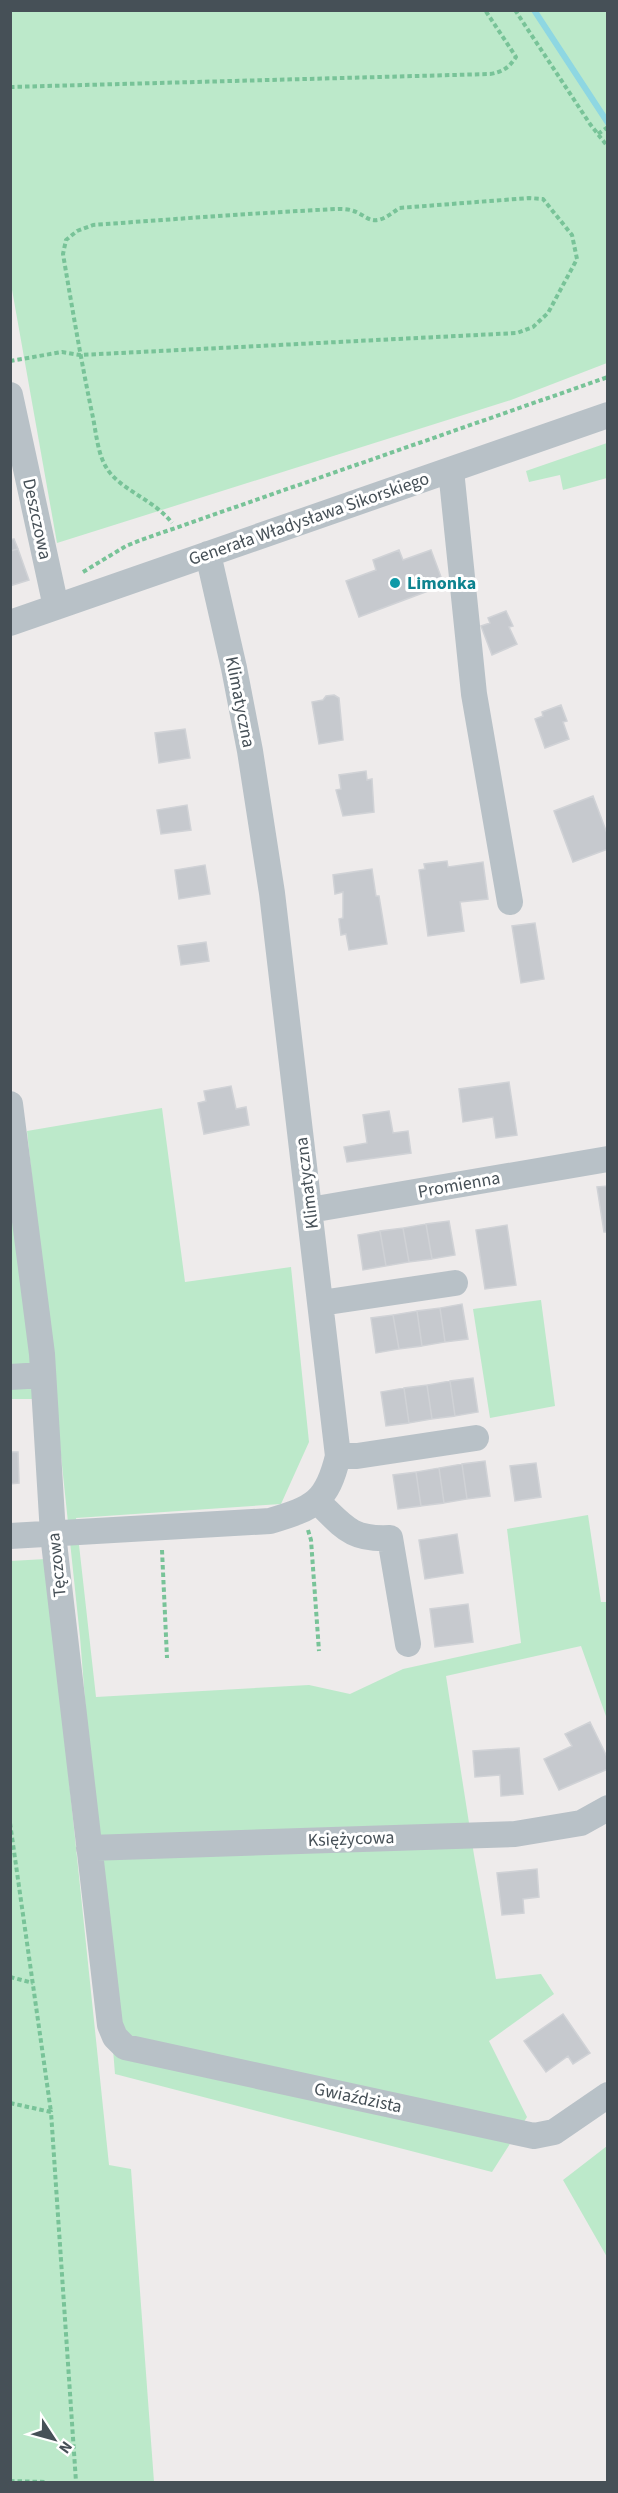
<svg xmlns="http://www.w3.org/2000/svg" width="618" height="2493" viewBox="0 0 618 2493" font-family="'Source Sans 3',sans-serif">
  <rect width="100%" height="100%" fill="#eeebeb"/>
  <path fill="#bce9ca" d="M10,11H607V363L511,400L57,543L11,284Z
    M607,443V478L563,490L560,475L529,482L526,471Z
    M162,1108L185,1282L291,1267L309,1442L281,1504L76,1518L96,1697L309,1685L350,1694L403,1669L521,1643L507,1529L588,1515L601,1602H607V1719L581,1646L446,1676L474,1855L496,1979L541,1974L554,1994L489,2041L527,2117L492,2172L115,2074L80,1637L27,1131Z
    M10,1170L36,1399H11Z
    M541,1300L555,1406L490,1418L473,1309Z
    M46,1559L109,2165L131,2169L154,2482H11L10,1561Z
    M607,2146V2257L563,2180Z"/>
  <g fill="none" stroke-linecap="round" stroke-linejoin="round">
    <path stroke="#8ed7e2" stroke-width="6" d="M534,10L608,123"/>
  </g>
  <path fill="#c6c9ce" stroke="#d0d2d6" stroke-width="1.5" d="M14,539L18,549L10,551V540Z
    M18,549L29,580L10,586V551Z
    M399,550L403,560L431,550L444,585L359,617L346,581L376,570L373,560Z
    M506,611L513,626L509,627L517,644L492,655L481,626L490,623L488,618Z
    M334,695L339,698L343,740L319,744L312,702L323,700L326,696Z
    M561,705L567,721L563,722L569,739L545,748L535,719L543,716L542,712Z
    M185,729L190,758L159,763L155,733Z
    M366,771L367,780L372,779L374,812L343,816L336,790L341,789L339,775Z
    M593,796L608,836V849L573,862L554,811Z
    M187,805L191,830L161,834L157,810Z
    M447,861L448,867L483,862L488,899L460,902L464,931L428,936L419,870L425,869L424,864Z
    M205,865L210,894L179,899L175,870Z
    M372,869L376,896H379L387,944L349,950L346,934L341,935L339,919L343,918V892L335,894L333,875Z
    M535,923L544,979L521,983L512,926Z
    M206,942L209,961L181,965L178,946Z
    M509,1082L517,1135L496,1138L493,1117L463,1122L459,1089Z
    M231,1086L236,1109L246,1107L249,1125L204,1134L198,1103L206,1101L204,1091Z
    M389,1111L393,1133L408,1131L411,1153L347,1162L344,1147L367,1143L363,1115Z
    M608,1186V1232H604L597,1187Z
    M449,1221L455,1255L432,1259L426,1224Z
    M426,1224L432,1259L409,1262L403,1228Z
    M507,1225L516,1285L485,1289L476,1230Z
    M403,1228L409,1262L386,1266L380,1231Z
    M380,1231L386,1266L363,1270L358,1235Z
    M462,1304L468,1339L445,1342L440,1308Z
    M440,1308L445,1342L422,1346L417,1311Z
    M417,1311L422,1346L399,1349L393,1315Z
    M393,1315L399,1349L376,1353L371,1318Z
    M473,1378L478,1412L455,1416L450,1381Z
    M450,1381L455,1416L432,1419L427,1385Z
    M427,1385L432,1419L409,1423L404,1388Z
    M404,1388L409,1423L386,1426L381,1392Z
    M10,1452H18L19,1483L10,1484Z
    M485,1461L490,1496L467,1499L462,1464Z
    M536,1463L541,1497L515,1501L510,1466Z
    M462,1464L467,1499L444,1503L439,1468Z
    M439,1468L444,1503L421,1506L416,1472Z
    M416,1472L421,1506L398,1509L393,1475Z
    M457,1534L463,1573L425,1579L419,1540Z
    M468,1604L473,1642L435,1647L430,1609Z
    M590,1722L608,1759V1769L559,1790L544,1759L572,1746L565,1734Z
    M519,1748L523,1794L501,1796L500,1775L475,1777L473,1751Z
    M537,1869L539,1897L523,1899L524,1913L502,1915L497,1873Z
    M563,2014L590,2053L573,2064L568,2056L546,2072L524,2041Z"/>
  <g fill="none" stroke-linecap="round" stroke-linejoin="round">
    <path stroke="#78c398" stroke-width="4" stroke-dasharray="4.5 3" stroke-linecap="butt" d="M515,10L590,124L608,147
      M10,87L490,74C502,72 509,68 516,57L485,10
      M598,134L608,127
      M10,361L62,352L80,355L517,333L533,327L548,313L577,259L572,235L543,199L529,198L399,208C364,236 371,207 337,209C256,213 175,219 93,225L77,231L66,240L63,254C72,307 81,360 92,413C96,430 97,452 106,467C118,489 155,500 172,523
      M83,572L126,546L141,540L608,377
      M308,1530L311,1540L319,1651
      M162,1550L167,1658
      M10,1823L51,2112
      M10,1977L33,1983
      M10,2103L51,2112L76,2482
      M10,2481L46,2482"/>
    <path stroke="#b8c1c7" stroke-width="26" d="M10,395L56,607
      M451,470L474,694L510,902
      M10,623L608,415
      M10,1104L42,1354L53,1534L110,2025L115,2037L125,2047L534,2136L554,2132L608,2095
      M310,1210L608,1159
      M321,1303L455,1283
      M10,1377L43,1375
      M338,1456H357L476,1438
      M318,1502C344,1527 351,1540 390,1538L408,1644
      M10,1536L270,1521C314,1508 327,1502 338,1456L272,893L250,751L234,668L208,554
      M89,1848L515,1834L581,1823L608,1808"/>
  </g>
  <circle fill="#0f9aa8" stroke="#fff" stroke-width="2" cx="395" cy="583" r="6"/>
  <g text-anchor="middle" dominant-baseline="central" stroke-width="6" stroke-linejoin="round" paint-order="stroke">
    <g font-size="18" fill="#465057" stroke="#fff">
      <text transform="translate(37 519) rotate(78)">Deszczowa</text>
      <text transform="translate(309 519) rotate(-19)">Generała Władysława Sikorskiego</text>
      <text transform="translate(240 702) rotate(79)">Klimatyczna</text>
      <text transform="translate(307 1183) rotate(-97)">Klimatyczna</text>
      <text transform="translate(459 1185) rotate(-10)">Promienna</text>
      <text transform="translate(57 1565) rotate(-96)">Tęczowa</text>
      <text transform="translate(351 1839) rotate(-2)">Księżycowa</text>
      <text transform="translate(358 2098) rotate(12)">Gwiaździsta</text>
    </g>
    <g font-size="18" font-weight="bold" fill="#0d838f" stroke="#fff" text-anchor="start">
      <text x="407" y="583">Limonka</text>
    </g>
  </g>
  <rect width="618" height="2493" fill="none" stroke="#465057" stroke-width="24"/>
  <g transform="translate(54 2439) rotate(126)" stroke="#ffffff" stroke-width="4.5" paint-order="stroke">
  <path d="M0-4.5L10 22L0 15L-10 22Z" fill="#465057"/>
  <text y="-9" font-size="16" font-weight="bold" text-anchor="middle" fill="#465057">N</text>
  </g>
</svg>
